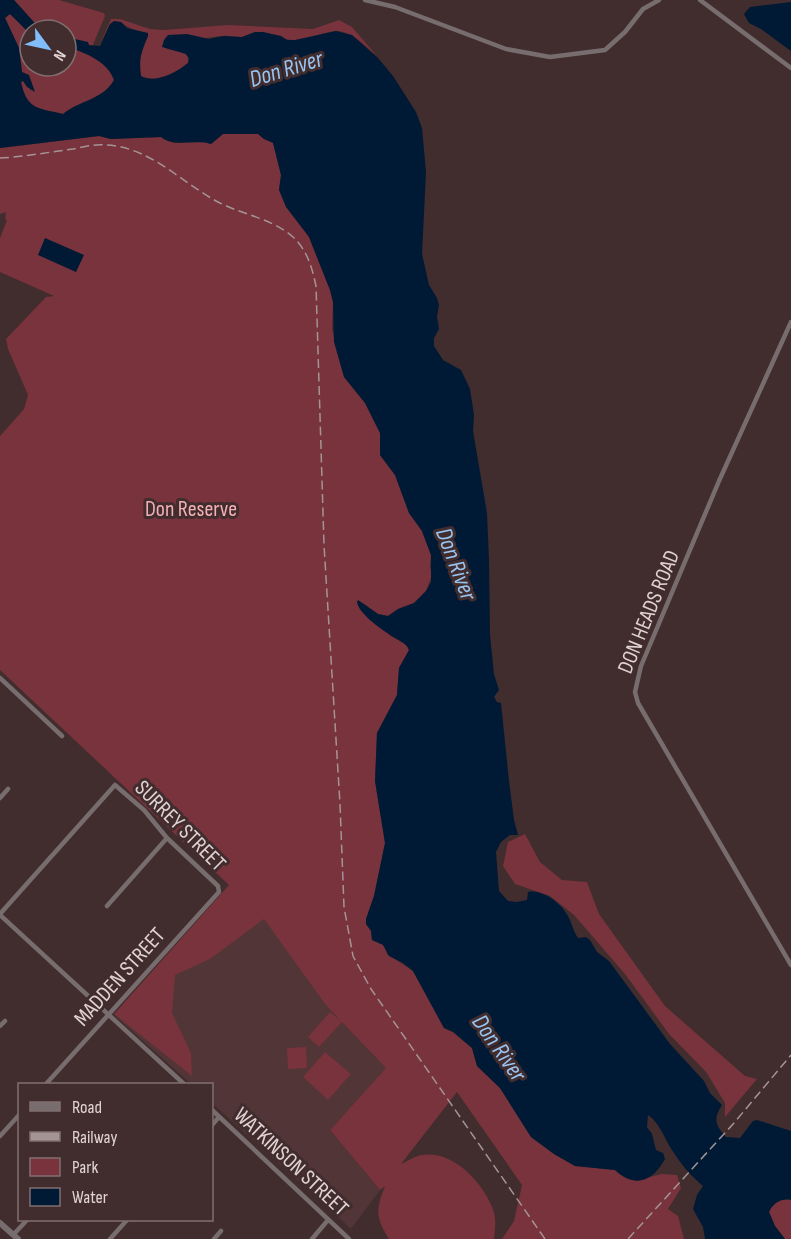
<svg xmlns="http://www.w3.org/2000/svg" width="791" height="1239" viewBox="0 0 791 1239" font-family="'Sofia Sans Condensed',sans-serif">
  <rect width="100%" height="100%" fill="#412c2e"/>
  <path fill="#513537" d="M229,885L264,919L387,1068L330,1130L380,1190L351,1229L212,1103V1084H191L114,1015Z"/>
  <path fill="#78333c" d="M14,0H59L104,13L105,16L92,47L66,37V30H41Z
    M10,14L30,32V66H66V46C84,52 108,60 114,80C102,101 78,100 64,114C38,108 27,111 21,82L23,81L32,91L22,72L19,48L5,18Z
    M111,19H120L150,29L164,30L228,25L313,29L339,20L352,27L376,55C365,46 353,32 337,31C324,31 310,40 296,40C284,41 273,33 260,32C253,32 249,35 242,37C237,38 230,35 224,36C203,37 186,42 166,49C176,50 190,50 188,63C176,73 155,84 141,76L140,57L148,36C139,31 129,29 121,22L110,24L99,46Z
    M223,134H258L264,139L273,142L281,175L279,190L309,237L330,290L333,302L332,329L344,377L365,403L380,433V455L395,475L409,513L422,531L431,555L430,567L432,575L426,591L414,603L398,609L388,616L378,614L363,603L391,636L407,645L409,650L399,668L397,695L377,733L375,781L385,843L374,896L366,919V924L371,930L372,940L384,945L387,954L413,971L444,1028L453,1032L472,1048L477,1066L500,1088L531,1137L554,1154L575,1166L615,1170C632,1187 643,1178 662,1174C667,1174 673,1175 677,1175L681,1188L668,1209L678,1216L684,1239H502L514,1221L522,1185L457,1092L401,1164C408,1161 415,1156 422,1155C453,1150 482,1182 492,1207C497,1218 495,1228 494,1239H389C375,1217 376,1209 385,1186L380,1190L330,1130L386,1068L342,1022L319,1047L308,1037L330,1012L341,1021L325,1004L264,919L210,959L175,975L172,1013L191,1053L192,1076L114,1014L229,885L0,670V436L24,409L28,395L8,349L6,339L46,297L54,296L0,272V238L7,220L5,219L6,212L12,210L0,214V148L99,136L111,139L161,137L174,143L202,141L211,144Z
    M525,834L540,862L562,880L587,882L599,914L665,1006L745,1076L757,1079L725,1117V1103L706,1072L669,1034L625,974L574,915L550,896L515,884L503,866L508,842Z
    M306,1047L307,1068L288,1069L287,1048Z
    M325,1052L351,1074L328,1100L303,1077Z
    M787,1199L791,1200V1239H785L775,1226L769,1212C773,1203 778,1201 787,1199Z"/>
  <path fill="#001a35" d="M0,0H14L41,30L27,31L10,14L5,18L19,48L22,72L29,75L35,92L27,87L23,81L21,82C27,110 38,108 63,114C78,101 103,100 114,80C107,60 84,53 66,46V37L88,42L89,45L100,46L110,24L114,21L121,22L127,28L148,33V36C142,49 138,61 141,76C155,84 176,73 188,63L189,58L186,54L162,47L164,40L168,35L187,34L209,39L223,36L242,37L255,32H263L281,36L287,40H295L336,31L352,35L378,58L393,76L416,112L422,128L426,172L422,254L429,285L437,298L439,305L437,317L439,329L434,338V346L443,360L461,370L470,389L474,415L473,431L487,513L489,560L490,635L494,674L499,690L494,697L497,702L501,703L509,781L514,820L518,835H510L501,842L496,852L499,891L508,901L517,902L527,900L528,892C542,889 561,903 568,916C572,923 573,931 578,938L586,937L590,940L597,952L609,961L670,1044L704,1081L710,1093L722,1105C713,1119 715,1125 726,1137L740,1138L753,1121L757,1120L791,1131V1200C781,1198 773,1203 769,1212L775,1226L785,1239H705L703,1227L693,1209L697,1195L703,1186C691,1176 680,1163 672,1150C664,1138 660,1123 648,1115L647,1127L652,1134L656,1150L663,1153L665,1159C653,1181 635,1189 615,1170L575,1166L554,1154L531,1137L500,1088L477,1066L472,1048L453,1032L444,1028L413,971L403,963L389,956L383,945L372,940L371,931L366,924V919L374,896L385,843L375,781L377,733L397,695L399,668L409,650C406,642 397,640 390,635C380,628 359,614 357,602L358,600L378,614L388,616L398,609L414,603L426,591L431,582V555L422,531L409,513L395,475L380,455V433L365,403L344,377L334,342L333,302L330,290L309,237L286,207L279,190L281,175L273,143L264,139L258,134H223L211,144C194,139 175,148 161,137L111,139L99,136L0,148Z
    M791,2V51L761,29L749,23L744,14L750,7Z
    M45,238L84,255L76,272L38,255Z"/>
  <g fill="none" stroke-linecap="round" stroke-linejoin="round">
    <path stroke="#786d6e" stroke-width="4.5" d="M365,0L395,7L506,49L550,57L605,50L625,32L643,9L659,0
      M700,0L791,68
      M791,322L719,481L641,666L635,692L638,703L791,965
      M0,678L62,736
      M0,798L8,789
      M107,906L167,838
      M0,914L115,785L144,810L167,838L218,886L219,892L46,1084
      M0,915L184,1084
      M0,1026L5,1021
      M212,1110L349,1239
      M212,1125L219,1117
      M0,1136L20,1114
      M13,1235L27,1220
      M110,1239L127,1220
      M214,1239L221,1231
      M312,1239L328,1220"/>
    <path stroke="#786d6e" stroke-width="6" d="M0,1223L18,1239"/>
    <path stroke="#a59496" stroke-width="1.5" stroke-dasharray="9 4.5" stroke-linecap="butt" d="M0,158C24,157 49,152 73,149C83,147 94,144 105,145C149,146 182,183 218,202C243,215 271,218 293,237C307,250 312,267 316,286L324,545L340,804L344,907L353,956L371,989L545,1239
      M628,1239L734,1123L791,1055"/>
  </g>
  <g text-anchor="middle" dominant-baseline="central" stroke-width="6" stroke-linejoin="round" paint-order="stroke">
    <g font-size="22" fill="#f5b0b5" stroke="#412c2e">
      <text x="191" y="509">Don Reserve</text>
    </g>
    <g font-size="22" fill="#e1d3d4" stroke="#412c2e">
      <text transform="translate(649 612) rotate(-68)">DON HEADS ROAD</text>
      <text transform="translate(180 826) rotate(45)">SURREY STREET</text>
      <text transform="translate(120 977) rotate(-48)">MADDEN STREET</text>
      <text transform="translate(291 1162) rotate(43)">WATKINSON STREET</text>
    </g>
    <g font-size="24" font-style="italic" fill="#98c4f2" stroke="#412c2e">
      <text transform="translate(286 69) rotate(-17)">Don River</text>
      <text transform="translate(456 564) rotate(69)">Don River</text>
      <text transform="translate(499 1048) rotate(55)">Don River</text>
    </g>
  </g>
  <rect x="18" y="1083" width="195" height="138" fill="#412c2e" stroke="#816f70" stroke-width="1.5"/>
  <rect x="30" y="1102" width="30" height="9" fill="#786d6e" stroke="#816f70" stroke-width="1.5"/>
  <text x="72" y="1113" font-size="18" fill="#e1d3d4">Road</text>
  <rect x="30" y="1132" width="30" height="9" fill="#a59496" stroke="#816f70" stroke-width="1.5"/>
  <text x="72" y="1143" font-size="18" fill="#e1d3d4">Railway</text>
  <rect x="30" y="1158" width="30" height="18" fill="#78333c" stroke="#816f70" stroke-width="1.5"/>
  <text x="72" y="1173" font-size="18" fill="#e1d3d4">Park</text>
  <rect x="30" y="1188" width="30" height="18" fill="#001a35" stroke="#816f70" stroke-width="1.5"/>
  <text x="72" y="1203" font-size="18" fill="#e1d3d4">Water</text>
  <g transform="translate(48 48) rotate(123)"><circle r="28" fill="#412c2e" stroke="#816f70" stroke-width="1.5"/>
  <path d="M0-4.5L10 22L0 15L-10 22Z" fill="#80bdfa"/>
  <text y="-9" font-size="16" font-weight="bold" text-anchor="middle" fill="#e1d3d4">N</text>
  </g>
</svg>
